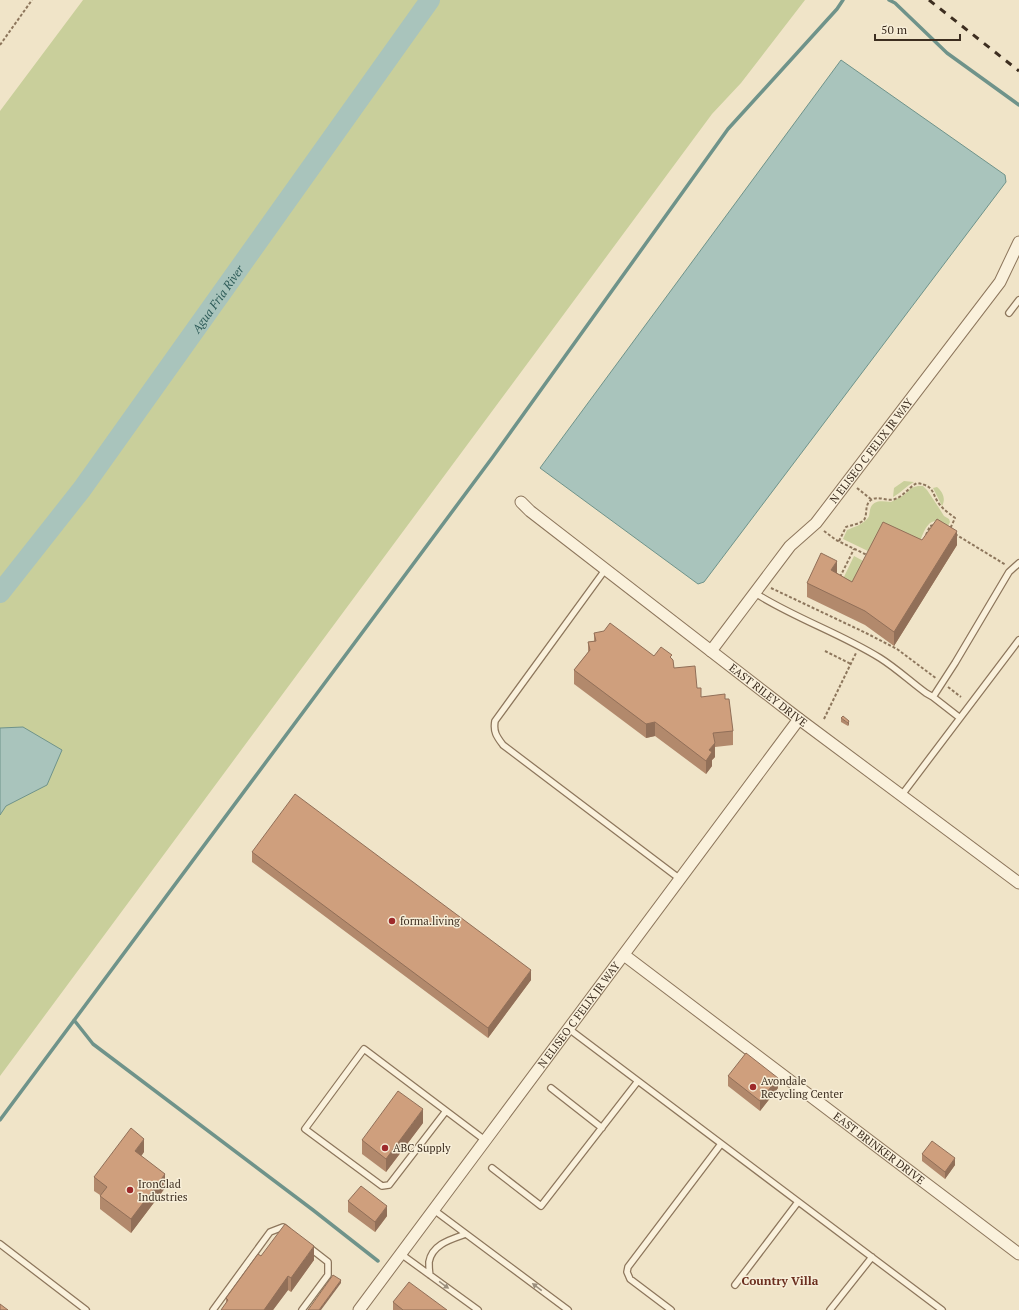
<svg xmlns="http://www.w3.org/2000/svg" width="1019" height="1310" viewBox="0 0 1019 1310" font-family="'PT Serif',serif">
  <rect width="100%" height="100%" fill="#f0e4c8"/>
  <path fill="#c9cf9b" d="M83,0H805L741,83L712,114L0,1076V111Z
    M904,481L914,482C906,486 901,493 893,497L894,488Z
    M918,486H923L927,490L939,508L944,516L949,519L950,522L948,526C945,524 940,521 936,521C926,521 922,537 919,544L870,552L843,539L847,530C854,527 862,525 867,519C870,516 869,514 870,510C872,499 883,501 891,502L904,495L911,488Z
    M937,487C943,492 946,499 942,506L933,488Z
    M854,556L867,563L854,590L841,583Z"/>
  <path fill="#a9c4bc" stroke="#6f938a" d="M841,60L1005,175L1006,182L704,582L698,584L540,468Z
    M23,727L62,750L47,785L6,806L0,815V728Z"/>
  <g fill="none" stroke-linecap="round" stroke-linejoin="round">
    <path stroke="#6f938a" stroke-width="3.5" d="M889,0L895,3L947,53L1019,105
      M74,1020L93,1044L313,1210L378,1261
      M0,1120L492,458L728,129L837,9L843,0"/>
    <path stroke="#a9c4bc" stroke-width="20" id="s1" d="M0,593L82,489L430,0"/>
    <g stroke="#8d765c" stroke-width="8">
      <path id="lane" d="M1009,313L1019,300
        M605,570L495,721C493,732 497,737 503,745L680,879
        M755,593C794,618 840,633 880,658C896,668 911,682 926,693L933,697L960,718
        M933,697L955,663L1009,572L1019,563
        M901,796L1019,640
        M569,1029L942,1310
        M551,1088L602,1128
        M446,1111L389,1185L382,1186L305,1129L364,1049L486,1141
        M492,1168L541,1206L638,1081
        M434,1210L568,1310
        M0,1244L86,1310
        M401,1254L478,1310
        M430,1275C429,1271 429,1266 429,1262C432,1244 452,1239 466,1234
        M735,1285L798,1202
        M213,1310L270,1232L283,1227L287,1230
        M302,1310L328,1275V1262L310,1248
        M671,1310L630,1279L627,1272L628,1267L721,1144
        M830,1310L872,1257"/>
    </g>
    <g stroke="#8d765c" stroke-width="13">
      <g id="street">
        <path id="s2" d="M521,502L530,511L799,719L1019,883"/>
        <path id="s3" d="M711,651L790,546L816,523L1000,282L1019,242"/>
        <path id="s4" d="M624,955L1019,1254"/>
        <path id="s5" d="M359,1310L799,719"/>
      </g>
    </g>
    <path stroke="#8d765c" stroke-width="2" stroke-dasharray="3 2" stroke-linecap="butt" d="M0,45L32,0
      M857,488L872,500
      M824,531L836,540L867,555
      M955,534L1006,565
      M926,535L930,526L934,525
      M839,541L846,527C851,525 860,524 864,520C868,514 864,505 871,500C878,495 887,502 895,499C904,496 909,487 917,483C936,486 931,494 940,505C944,510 950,514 955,518L950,529
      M840,577L854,549
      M771,588L866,633L897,649L937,679
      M825,651L851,664
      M948,687L961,697
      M824,719L856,653"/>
    <use href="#lane" stroke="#faf1dc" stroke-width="5.5"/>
    <use href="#street" stroke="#faf1dc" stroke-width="11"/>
    <path stroke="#3d2e20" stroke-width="3" stroke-dasharray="7 7" stroke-linecap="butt" d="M929,0L1019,71"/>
  </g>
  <path fill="#b2896c" d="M922,540L957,545L894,646L865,625L807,597V583L837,573L852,582Z
    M594,633L654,656L672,658L674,668L697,688L701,697L725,699L733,731V745L715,747V757L712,760V766L706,774L655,736L646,738L574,684V670L588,652V642L594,641Z
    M841,718L849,724L848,726L841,722Z
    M252,852L531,980L488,1038L252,862Z
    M728,1076L778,1088L760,1111L728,1086Z
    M423,1123L386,1172L362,1154V1140Z
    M144,1152L141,1156L165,1188L131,1233L100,1209V1195L94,1191V1177Z
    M922,1154L955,1165L945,1179L922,1161Z
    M348,1201L387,1216L375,1232L348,1212Z
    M261,1256L314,1260L291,1292L288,1290L273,1310H221L226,1303V1298Z
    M393,1302L447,1310H393Z"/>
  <path fill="#916f58" d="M957,531V545L894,646V632Z
    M837,561V574L831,570Z
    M849,721V724L848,726V723Z
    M655,722V736L646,738V724Z
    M715,743V757L712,760V766L706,774V761L709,750Z
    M531,970V980L488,1038V1028Z
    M778,1078V1088L760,1111V1101Z
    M423,1109V1123L386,1172V1159Z
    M144,1139V1152L135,1165V1151Z
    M955,1158V1165L945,1179V1172Z
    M165,1174V1188L131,1233V1219Z
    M387,1206V1216L375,1232V1222Z
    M314,1246V1260L291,1292V1278Z
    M288,1276V1290L273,1310H263Z
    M341,1280V1283L321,1310H319Z"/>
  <path fill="#cf9f7d" stroke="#916f58" d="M937,519L957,531L894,632L865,611L807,583L821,553L837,561L831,570L852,582L883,522L922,540Z
    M610,623L654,656L661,647L672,655L670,657L673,660L674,668L695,666L697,688H701V697L725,694V699H729L733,731L713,733L715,743L709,750L712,752L706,761L655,722L646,724L574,670L590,650L588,642L596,641L594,633L604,631Z
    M843,716L849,721L848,723L841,718Z
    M295,794L531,970L488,1028L252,852Z
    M746,1053L778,1078L760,1101L728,1076Z
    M398,1091L423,1109L386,1159L362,1140Z
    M131,1128L144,1139L135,1151L165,1174L131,1219L100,1196L107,1187L94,1177Z
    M932,1141L955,1158L945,1172L922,1154Z
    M361,1186L387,1206L375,1222L348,1201Z
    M285,1224L314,1246L291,1278L288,1276L264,1310H221L228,1300L226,1298L258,1254L261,1256Z
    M333,1275L341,1280L319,1310H308Z
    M409,1282L447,1310H403L393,1302Z
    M0,1304L8,1310H0Z"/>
  <defs><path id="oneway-solid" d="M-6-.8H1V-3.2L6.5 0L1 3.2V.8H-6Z"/></defs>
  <g fill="#9c907e">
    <use href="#oneway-solid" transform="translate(444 1285) rotate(36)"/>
    <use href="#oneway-solid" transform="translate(537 1287) rotate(-143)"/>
  </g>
  <g fill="#9e2a2b" stroke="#f7eed8" stroke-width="1.5">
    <circle cx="392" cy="921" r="4"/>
    <circle cx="753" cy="1087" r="4"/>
    <circle cx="385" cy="1148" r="4"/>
    <circle cx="130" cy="1190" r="4"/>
  </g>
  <g text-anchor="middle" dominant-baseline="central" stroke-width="3" stroke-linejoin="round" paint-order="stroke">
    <g font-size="11" fill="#3d2e20" stroke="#f7eed8">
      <text stroke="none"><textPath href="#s3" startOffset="257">N ELISEO C FELIX JR WAY</textPath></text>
      <text stroke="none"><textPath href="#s2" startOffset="314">EAST RILEY DRIVE</textPath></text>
      <text stroke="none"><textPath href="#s5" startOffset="368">N ELISEO C FELIX JR WAY</textPath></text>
      <text stroke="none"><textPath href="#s4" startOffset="320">EAST BRINKER DRIVE</textPath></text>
    </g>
    <g font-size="11" fill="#3d2e20" stroke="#f7eed8" text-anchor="start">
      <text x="400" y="921">forma.living</text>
      <text x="761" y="1081">Avondale<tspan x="761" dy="13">Recycling Center</tspan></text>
      <text x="393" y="1148">ABC Supply</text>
      <text x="138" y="1184">IronClad<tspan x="138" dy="13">Industries</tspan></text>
    </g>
    <g font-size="12" font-style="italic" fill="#2f5d5a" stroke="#f7eed8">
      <text stroke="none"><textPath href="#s1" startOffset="366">Agua Fria River</textPath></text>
    </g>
    <g font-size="12" font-weight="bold" fill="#6b2e1e" stroke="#f7eed8">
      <text x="780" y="1280">Country Villa</text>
    </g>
  </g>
  <path d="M875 34v6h85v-6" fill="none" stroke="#3d2e20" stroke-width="2"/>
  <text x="881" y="34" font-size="12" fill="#3d2e20" stroke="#f7eed8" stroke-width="3" paint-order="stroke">50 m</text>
</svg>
